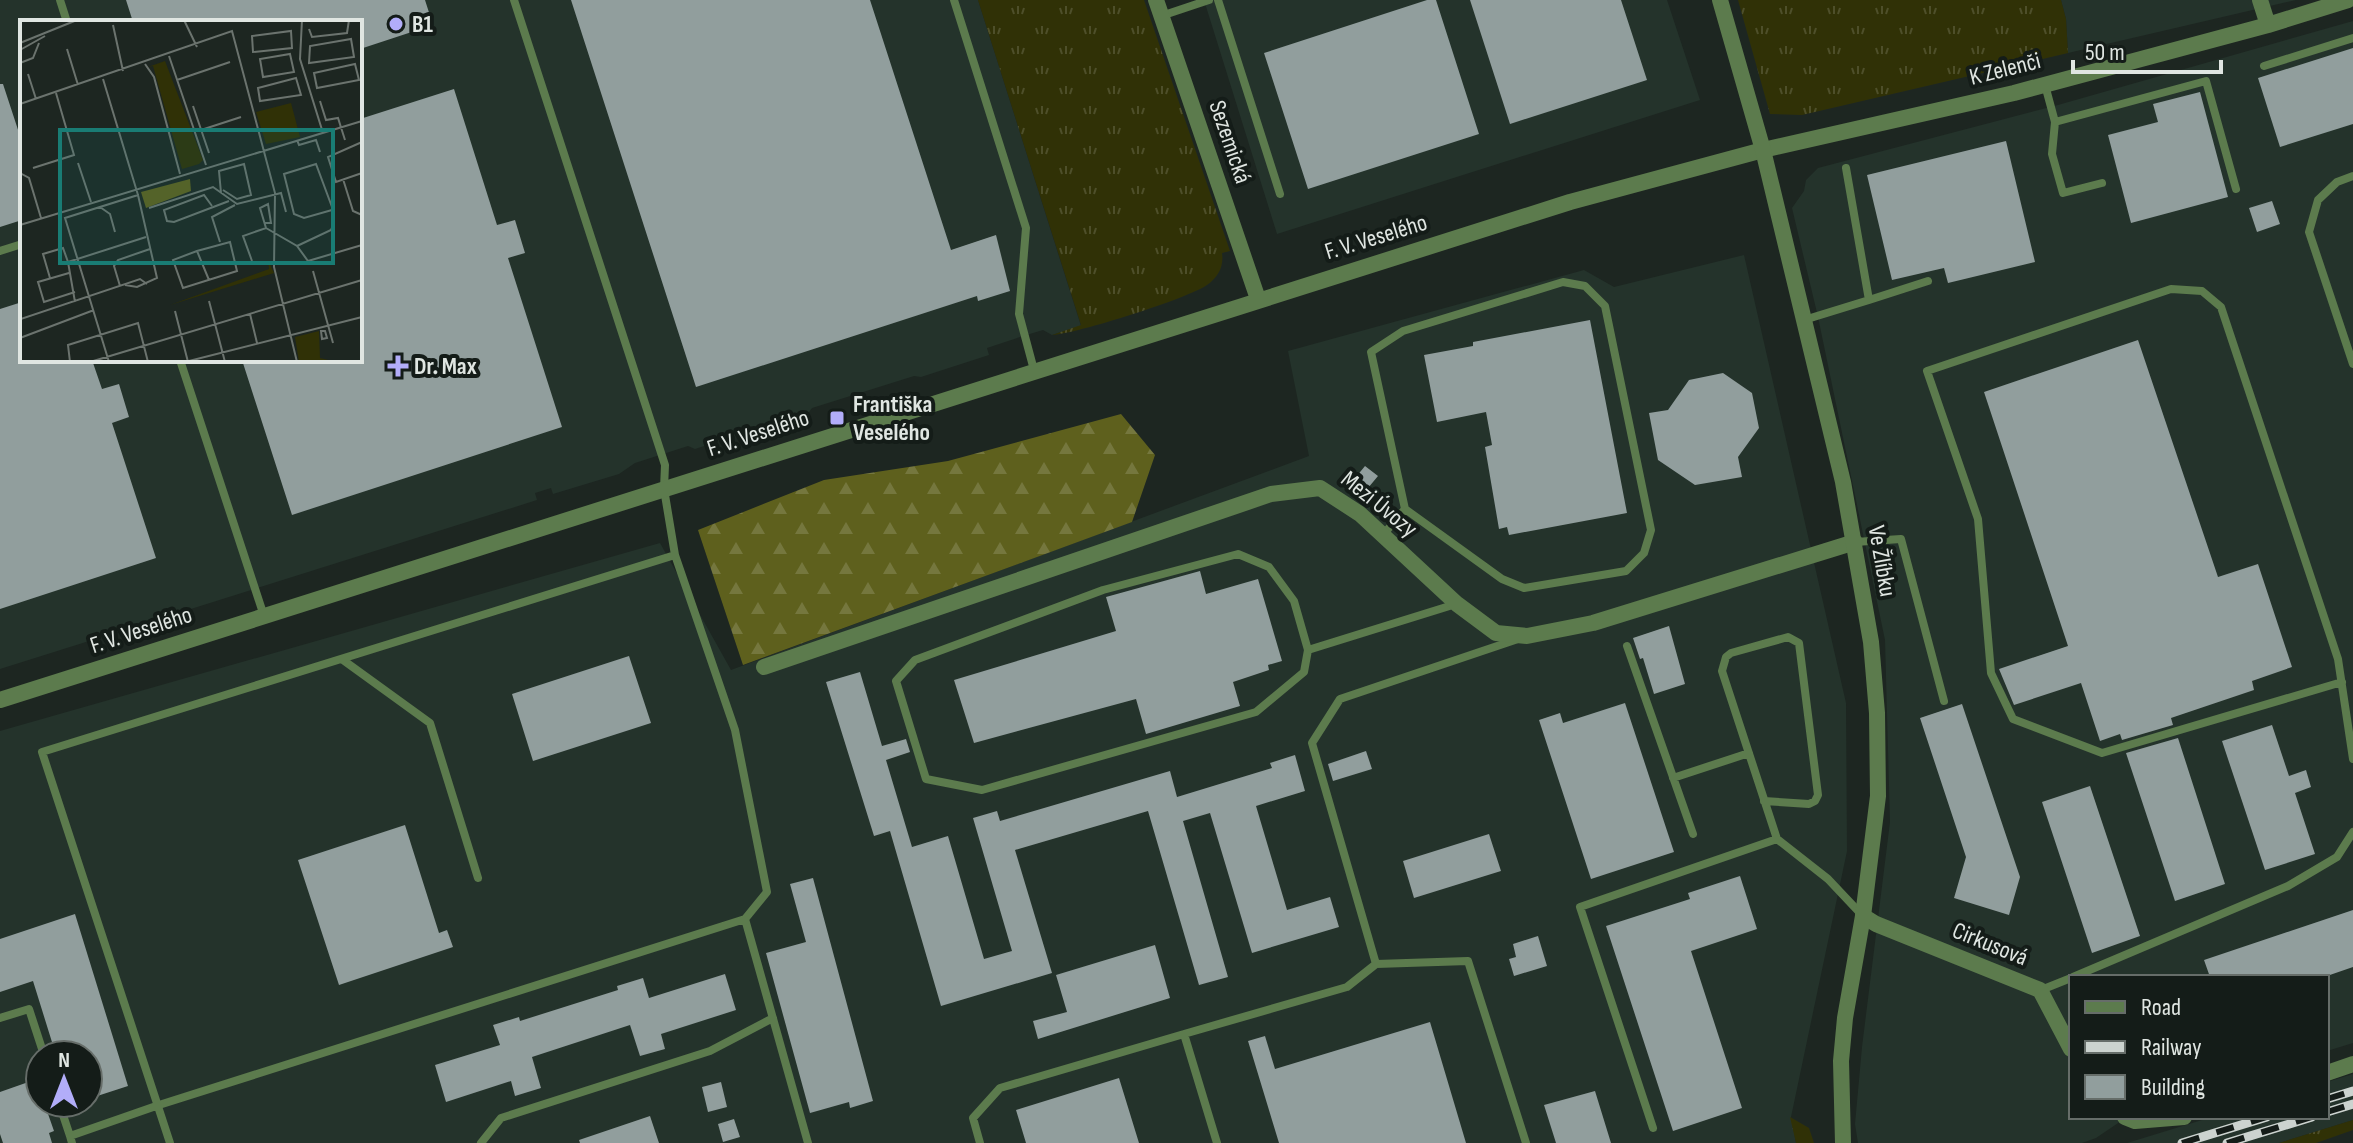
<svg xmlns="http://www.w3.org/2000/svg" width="2353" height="1143" viewBox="0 0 2353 1143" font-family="'Sofia Sans Condensed',sans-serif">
  <defs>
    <pattern id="grass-tufts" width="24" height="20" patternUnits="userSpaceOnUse" patternTransform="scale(2)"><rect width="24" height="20" fill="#303106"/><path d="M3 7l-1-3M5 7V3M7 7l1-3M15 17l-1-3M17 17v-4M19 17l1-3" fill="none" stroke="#4e4f2a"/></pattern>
    <pattern id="forest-firs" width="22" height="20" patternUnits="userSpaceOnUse" patternTransform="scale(2)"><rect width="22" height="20" fill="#5e601d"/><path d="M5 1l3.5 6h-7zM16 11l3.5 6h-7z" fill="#75773e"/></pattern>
  </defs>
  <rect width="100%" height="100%" fill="#1d2621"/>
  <path fill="#24332b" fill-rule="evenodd" d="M0,0H978L1081,326L1052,335L1043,330L1023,336L987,348L989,355L921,377L914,376L812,408L809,412L695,449L688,446L635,463L619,474L553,494L551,488L535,493L537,500L0,669ZM22,22H360V360H22Z
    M1204,0H1667L1700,100L1277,234Z
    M2061,0H2296L2068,53L2066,19Z
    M2353,21V1043L2327,1051V977H2071V1117H2127L2096,1138L2082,1143H1858L1855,1124L1862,1047L1890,822L1885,640L1818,317L1792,208L1804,191L1806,180L1818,168L2058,105Z
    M1744,255L1846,703L1847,851L1791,1117L1796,1143H0V731L660,543L731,670L1309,456L1288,351L1584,270L1614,287ZM40,1055H88V1103H40Z
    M2353,1074V1120L2279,1143H2127L2212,1117H2327V1082Z"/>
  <path fill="url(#grass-tufts)" d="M978,0H1144L1230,251L1222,253C1224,267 1218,277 1207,285C1189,298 1076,334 1052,335L1081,325Z
    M1738,0H2061L2066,19L2068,53L1802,115L1770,114Z
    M1790,1117L1809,1128L1814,1143H1796Z
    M2353,1120V1130L2316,1143H2279Z"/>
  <path fill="url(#forest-firs)" d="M1121,414L1155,455L1132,522L743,665L698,530L824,480L948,461Z"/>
  <path fill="#919e9d" d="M126,0H425L433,25L360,49V22H133Z
    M571,0H870L951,250L996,235L1010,291L978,301L977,296L696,387Z
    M1427,0H1436L1479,134L1308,189L1264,53Z
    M1470,0H1621L1647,80L1510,124Z
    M2353,48V124L2280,147L2258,78Z
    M0,84H3L22,142V220L0,227Z
    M454,89L497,225L515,220L525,253L508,258L562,427L292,515L242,360H360V119Z
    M2200,92L2228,197L2131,223L2108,135L2158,122L2153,104Z
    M2006,141L2035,262L1948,283L1944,268L1892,280L1867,175Z
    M2272,201L2280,224L2257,232L2249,208Z
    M22,302V360H92L102,389L119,384L129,417L112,423L156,558L0,609V309Z
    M1590,320L1627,513L1509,535L1507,527L1499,529L1485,447L1492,445L1486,412L1437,422L1424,355L1473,346V342Z
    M2138,340L2218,577L2258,564L2292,667L2252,681L2254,690L2171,718L2173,725L2122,740L2120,734L2100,741L2081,683L2014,705L1999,669L2068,646L1984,392Z
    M1723,373L1752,393L1759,428L1738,457L1742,477L1695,485L1658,460L1649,413L1668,410L1689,380Z
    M1365,466L1378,476L1368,488L1356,477Z
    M1200,571L1206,594L1258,579L1282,661L1268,665L1269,670L1233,682L1240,706L1146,734L1136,699L974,743L954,680L1116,631L1106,597Z
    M1669,626L1685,684L1654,694L1643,658L1640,659L1633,638Z
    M629,656L651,723L533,761L512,694Z
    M860,672L882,746L906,739L910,752L886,760L912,847L948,836L984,959L1012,951L973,818L997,811L1000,821L1170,771L1177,797L1272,768L1270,763L1295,755L1305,791L1256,806L1287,910L1330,897L1339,927L1252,953L1210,813L1183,821L1228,977L1199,985L1148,811L1015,850L1052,973L941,1006L890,831L874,836L826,682Z
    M1625,703L1674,852L1591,879L1539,720L1560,713L1563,723Z
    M1962,704L2020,877L2009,915L1954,898L1966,857L1920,718Z
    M2272,725L2289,776L2306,770L2311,787L2295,793L2315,854L2265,870L2222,741Z
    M2178,738L2225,884L2175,901L2126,753Z
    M1366,751L1372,769L1333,781L1328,764Z
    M2090,786L2140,936L2092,953L2042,802Z
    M405,825L439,933L447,930L453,947L339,985L298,860Z
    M1489,834L1501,871L1414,898L1403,861Z
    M1740,876L1757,929L1691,951L1742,1108L1673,1131L1606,926L1690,899L1688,893Z
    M813,878L873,1101L850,1108L849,1102L810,1113L766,953L806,942L790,884Z
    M2353,910V967L2324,977H2210L2204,960Z
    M75,914L128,1086L88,1099V1055H56L33,981L0,992V939Z
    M1538,936L1547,966L1514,976L1509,959L1516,957L1513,944Z
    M1155,945L1170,998L1038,1039L1033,1021L1067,1012L1056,975Z
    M725,974L736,1010L661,1034L665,1049L640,1056L630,1025L532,1057L541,1088L515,1096L511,1081L446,1102L435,1065L500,1045L493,1025L519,1017L520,1021L618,990L617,986L643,978L649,998Z
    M1430,1022L1466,1143H1279L1248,1041L1265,1036L1275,1069Z
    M1119,1078L1139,1143H1026L1016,1110Z
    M37,1079L40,1103H43L45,1111H47L54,1131L49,1133L52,1143H3L0,1134V1092Z
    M721,1082L727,1107L708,1112L702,1087Z
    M1595,1091L1611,1143H1556L1544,1105Z
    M650,1116L659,1143H580L579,1140Z
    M734,1119L740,1137L723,1142L718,1124Z"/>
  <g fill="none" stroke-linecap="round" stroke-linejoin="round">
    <path stroke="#5c7b4d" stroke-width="8" d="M60,0L67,22
      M954,0L1026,228L1019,314L1034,370
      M1218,0L1280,194
      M1161,16L1209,0
      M2264,66L2353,38
      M2045,85L2055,122L2206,81L2236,189
      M2055,122L2052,154L2063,193L2102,183
      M2353,176L2337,182L2318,200L2309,232L2353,364
      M0,251L22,244
      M1869,300L1928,281
      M1804,320L1869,300L1846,168
      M180,360L264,616
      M1383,535L1405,509L1371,352L1403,331L1563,282L1585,286L1605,306L1651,530L1644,553L1626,571L1524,588L1502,579L1405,509
      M1855,542L1901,539L1944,701
      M675,555L735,730L767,892L745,919L808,1143
      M1627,646L1693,834
      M1308,650L1294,601L1269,567L1238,554L1103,590L915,660L896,681L926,779L982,790L1256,712L1304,672L1308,650L1456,604
      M343,660L430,723L478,878
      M2342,682L2102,753L2013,719L1991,673L1978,519L1927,371L2171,289L2202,291L2221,307L2338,659L2353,759
      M1673,778L1749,753
      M1764,801L1809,804L1815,801L1818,795L1799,643L1788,637L1731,653L1726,657L1722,671L1777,839
      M1376,964L1312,743L1340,699L1518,639
      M2073,977L2288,886L2337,857L2353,832
      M2041,990L2071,978
      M0,1018L29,1009L44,1055
      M59,1103L70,1136
      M1653,1128L1580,907L1777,839L1828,879L1861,914
      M72,1143L70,1136L159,1105L745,919
      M170,1143L42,752L675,555L664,489L665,465L514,0
      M481,1143L501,1118L710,1051L773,1018
      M980,1143L973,1118L1000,1088L1184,1034
      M1217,1143L1184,1034L1347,987L1376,964L1468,961L1526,1143"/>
    <path stroke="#5c7b4d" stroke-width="16" d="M1156,0L1258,299
      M2260,0L2268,25
      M764,667L1271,494L1320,488L1360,514L1457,604L1496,633L1527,636L1593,623L1855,542
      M0,700L1570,202L1763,150L2014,93L2268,25L2348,0
      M1863,916L1876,924L2040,990L2071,1049
      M2327,1073L2353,1064
      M2125,1117L2135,1121L2184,1117"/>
    <path stroke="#5c7b4d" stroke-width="16" d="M1720,0L1763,150L1843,482L1871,642L1877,713L1878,796L1863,916L1845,1018L1841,1061L1843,1143"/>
    <g stroke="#ccd3cf" stroke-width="9">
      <path id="rail" d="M2327,1099L2353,1091
        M2327,1112L2353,1104
        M2182,1143L2267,1117
        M2227,1143L2312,1117"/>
    </g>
    <use href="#rail" stroke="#141c18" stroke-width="6" stroke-dasharray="18" stroke-linecap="butt"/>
  </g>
  <g fill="#b2adf9" stroke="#141c18" stroke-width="3">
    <circle cx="396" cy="24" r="8"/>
    <path d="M394 354h8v8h8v8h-8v8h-8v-8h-8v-8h8z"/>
    <rect x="829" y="410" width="16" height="16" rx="4"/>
  </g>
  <g text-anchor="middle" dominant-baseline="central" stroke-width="8" stroke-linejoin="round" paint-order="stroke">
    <g font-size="24" font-weight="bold" fill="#e0e6e2" stroke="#141c18" text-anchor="start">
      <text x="412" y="24">B1</text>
      <text x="414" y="366">Dr. Max</text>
      <text x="853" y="404">Františka<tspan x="853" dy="28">Veselého</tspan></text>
    </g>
    <g font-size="24" fill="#e0e6e2" stroke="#141c18">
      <text transform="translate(2005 69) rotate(-14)">K Zelenči</text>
      <text transform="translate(1230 142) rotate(71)">Sezemická</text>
      <text transform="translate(1376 237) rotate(-17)">F. V. Veselého</text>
      <text transform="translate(758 433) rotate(-18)">F. V. Veselého</text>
      <text transform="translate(1379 504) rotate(39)">Mezi Úvozy</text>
      <text transform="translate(1882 561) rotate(80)">Ve Žlíbku</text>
      <text transform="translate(141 630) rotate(-18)">F. V. Veselého</text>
      <text transform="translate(1990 944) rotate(22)">Cirkusová</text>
    </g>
  </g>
  <g transform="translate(20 20)">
    <rect width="342" height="342" fill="#1d2621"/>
    <path d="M145,41L183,140L179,144L162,149L133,46L128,47ZM271,83L280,117L246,124L236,92ZM248,240L254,253L150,285L249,249ZM299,311L300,338L316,342H279L275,317Z" fill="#303106"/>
    <path d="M170,159L171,171L126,188L121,172Z" fill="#5e601d"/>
    <path fill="none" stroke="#6b736e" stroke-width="2" d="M164,0L177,27M282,0L280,39L303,113M93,5L103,51M289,9L292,17L327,13L329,0M271,11L272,28L233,32L232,16ZM331,19L334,37L289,43L290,26ZM0,23L57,0M47,29L58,65M0,30L25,16M270,34L274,52L243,57L240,39ZM149,36L186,145M0,43L13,38L19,23M125,44L134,57L160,154M335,44L339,60L297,68L294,53ZM8,54L16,79M276,58L281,75L240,81L238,68ZM83,59L118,175L45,198L89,342M157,60L210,42M300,81L306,100L318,98L325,120M0,84L212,11L255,173L254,247L277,342M173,86L189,133M181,110L221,97M277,120L279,125L296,120L300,132M342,122L308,137L316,162L342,153M58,143L71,182M13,148L54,135L36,73M0,153L9,158L21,198M323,159L333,191L342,195M201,173L199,151L224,144L231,175L217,179L203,170M192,186L184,175L144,190L147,201L154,202L209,181M80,187L90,194L95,212M129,188L193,167L217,184L261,173L266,192M245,203H251L248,184L240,188L246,208M0,205L342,101M200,222L192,197L215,185M277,226L311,210L314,203L312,187L296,144L264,154L274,194L284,198L312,190M177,231L153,240L163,268L217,251L210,222L177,231L189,260M232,241L223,216L246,208L277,226L288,241L342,225M293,251L313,323M49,253L18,262L24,282L55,272M30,258L23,234L43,228L48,242M105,265L117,267L137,258L118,175M100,266L94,246L98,240L130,229M189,281L205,342M55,282L48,242L126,217M155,291L168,342M0,294L1,299L120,259L127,264M230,294L237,323M301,311H305L307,318L302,319ZM0,318L74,290M50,342L48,325L118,303L128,342M70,342L342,260M165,342L342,297"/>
    <path fill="#197c74" fill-opacity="0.15" stroke="#197c74" stroke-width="4" d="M40,110H313V243H40Z"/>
    <rect width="342" height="342" fill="none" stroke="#e0e6e2" stroke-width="4"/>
  </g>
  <rect x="2069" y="975" width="260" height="144" fill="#141c18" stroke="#666d69" stroke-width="2"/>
  <rect x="2085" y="1001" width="40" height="12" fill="#5c7b4d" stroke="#666d69" stroke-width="2"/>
  <text x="2141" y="1015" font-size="24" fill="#e0e6e2">Road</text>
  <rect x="2085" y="1041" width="40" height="12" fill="#ccd3cf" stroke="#666d69" stroke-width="2"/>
  <text x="2141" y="1055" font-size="24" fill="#e0e6e2">Railway</text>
  <rect x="2085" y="1075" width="40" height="24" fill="#919e9d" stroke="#666d69" stroke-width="2"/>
  <text x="2141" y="1095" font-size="24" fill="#e0e6e2">Building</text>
  <g transform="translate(64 1079)"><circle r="38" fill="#141c18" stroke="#666d69" stroke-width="2"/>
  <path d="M0-6L14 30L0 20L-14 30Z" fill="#b2adf9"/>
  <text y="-12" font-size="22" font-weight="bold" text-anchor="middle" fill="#e0e6e2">N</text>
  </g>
  <path d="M2073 60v12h148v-12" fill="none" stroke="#e0e6e2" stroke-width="4"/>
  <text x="2085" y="60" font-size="24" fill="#e0e6e2" stroke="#141c18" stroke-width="6" paint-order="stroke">50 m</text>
</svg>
